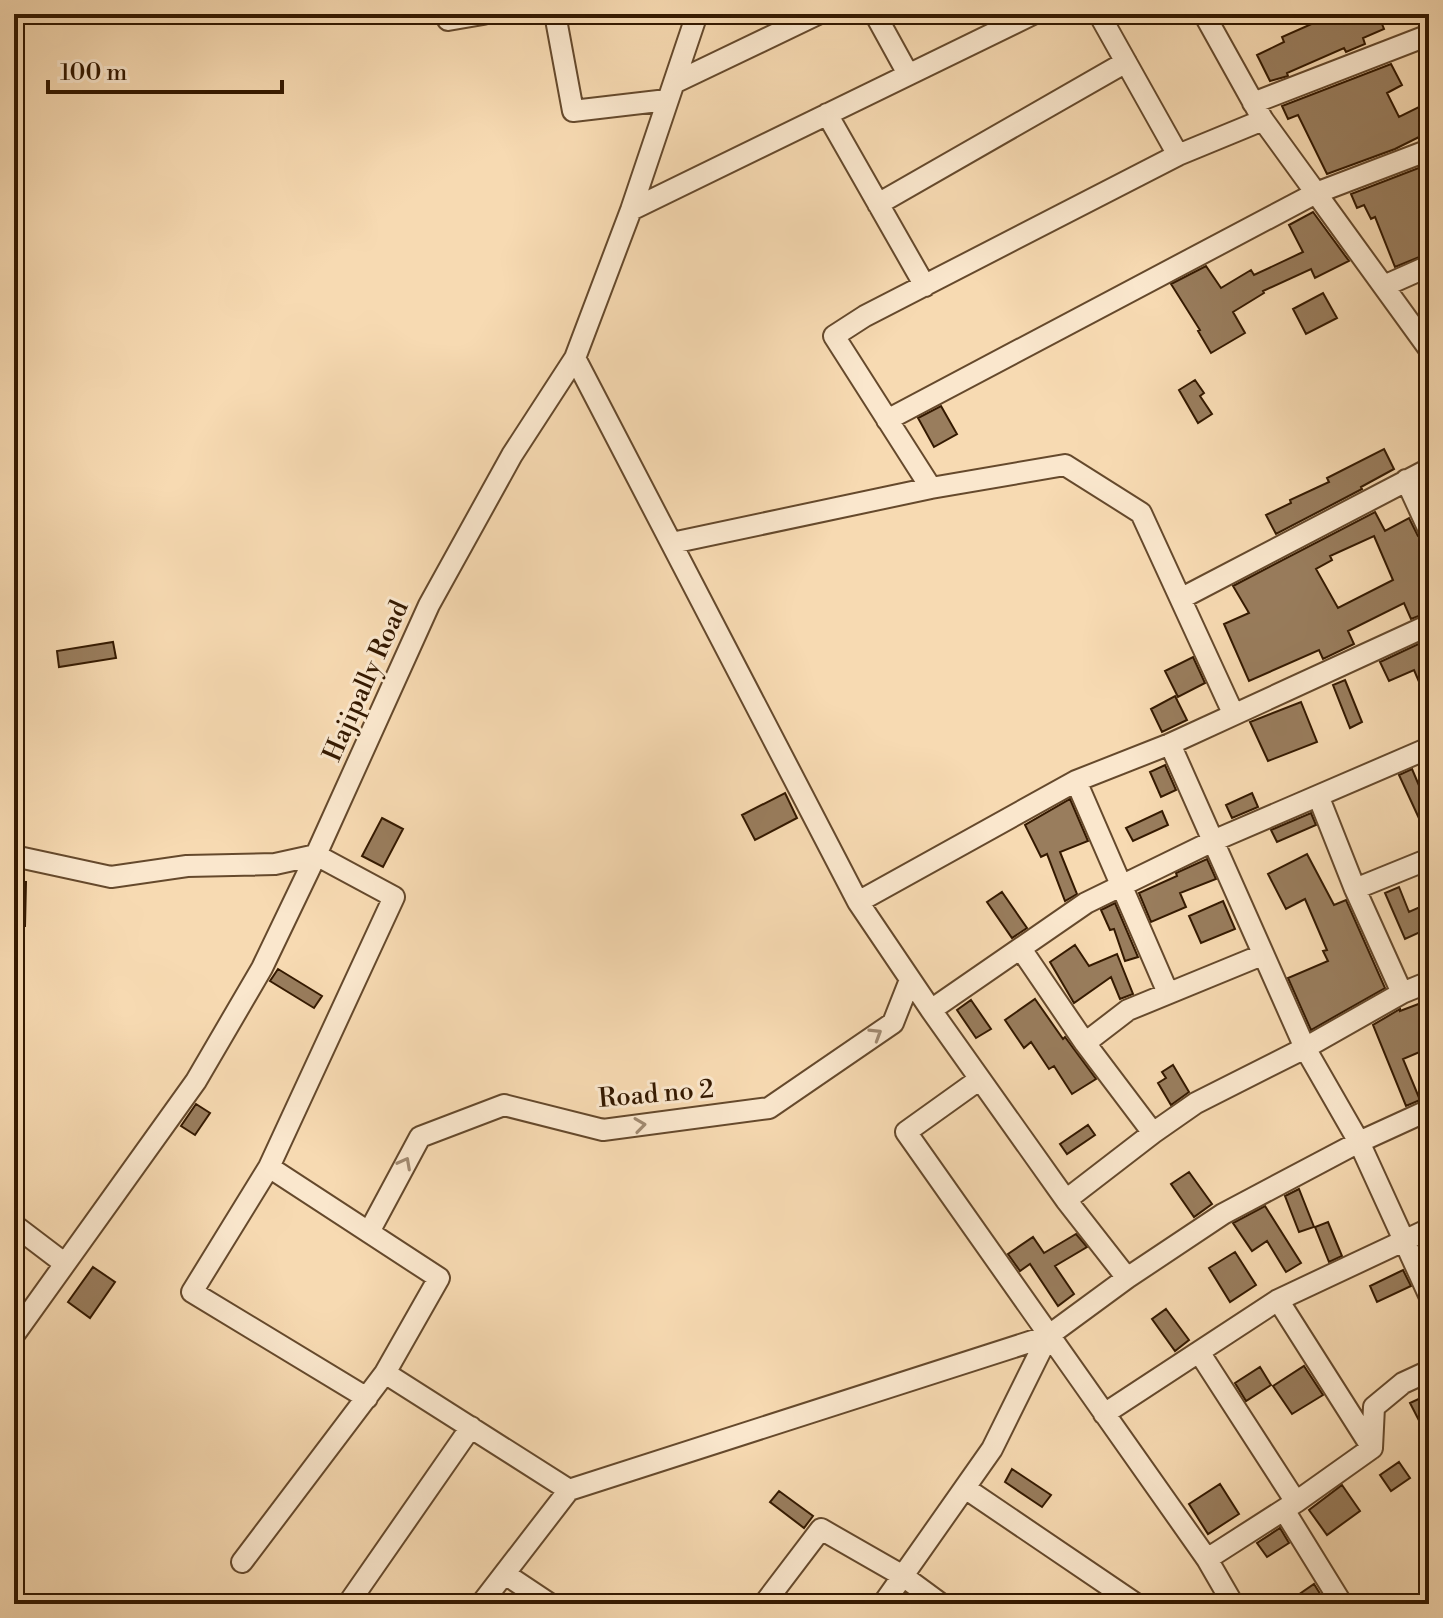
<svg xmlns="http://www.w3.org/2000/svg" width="1443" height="1618" viewBox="0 0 1443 1618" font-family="'Libre Bodoni',serif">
  <rect width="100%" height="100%" fill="#f7dab2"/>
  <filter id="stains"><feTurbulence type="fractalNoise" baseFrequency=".0025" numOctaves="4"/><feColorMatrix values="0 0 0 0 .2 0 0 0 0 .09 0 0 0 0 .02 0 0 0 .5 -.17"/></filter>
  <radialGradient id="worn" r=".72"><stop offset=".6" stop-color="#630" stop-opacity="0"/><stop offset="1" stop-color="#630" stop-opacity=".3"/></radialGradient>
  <path fill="#997d5d" stroke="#341900" stroke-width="2" fill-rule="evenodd" d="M1334,14H1378L1384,29L1363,38L1365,44L1346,52L1344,48L1287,73L1288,76L1270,81L1257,55L1284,42L1282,37Z
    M1391,64L1402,85L1387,93L1399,117L1429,102V137L1420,140L1419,137L1395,149L1327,174L1298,115L1288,119L1282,106Z
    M1429,164V253L1395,267L1375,217L1371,219L1364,205L1357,208L1351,194Z
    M1313,212L1349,261L1315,278L1311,269L1263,291L1264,293L1233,312L1245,333L1211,353L1198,331L1200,330L1171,284L1206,266L1221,288L1251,270L1254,275L1303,252L1289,225Z
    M1323,293L1337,318L1306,334L1293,309Z
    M1195,380L1204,393L1200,396L1212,414L1198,423L1179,390Z
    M941,406L957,434L934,447L918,418Z
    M1384,449L1394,469L1361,487L1362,489L1276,534L1266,515L1291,503L1290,500L1329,482L1327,478Z
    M1375,512L1385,531L1409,518L1418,536L1429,543V612L1411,619L1404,603L1348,631L1354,644L1323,659L1319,650L1249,681L1224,624L1249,613L1233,586ZM1374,536L1393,580L1338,608L1316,569L1332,560L1330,556Z
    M1429,639V705L1414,670L1389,681L1380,662Z
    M113,642L116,658L59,667L57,651Z
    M1193,657L1205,683L1178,697L1165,671Z
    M1345,680L1362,722L1350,728L1333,685Z
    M1175,696L1187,720L1162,732L1151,709Z
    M1301,702L1317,742L1268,761L1250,722Z
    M1165,765L1176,790L1161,797L1150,772Z
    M1412,769L1429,809V840L1399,775Z
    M785,793L797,818L755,840L742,815Z
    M1252,793L1258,807L1232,818L1226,805Z
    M1070,799L1088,841L1060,852L1077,894L1065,901L1047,854L1041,857L1025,825Z
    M1162,811L1168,825L1133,841L1126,828Z
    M1311,813L1316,825L1277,842L1271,830Z
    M382,818L403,829L383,867L362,856Z
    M1307,854L1334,905L1346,900L1385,988L1311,1030L1288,978L1328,961L1323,951L1327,950L1305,899L1286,909L1268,874Z
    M1207,859L1216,879L1180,893L1186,907L1151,922L1139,893L1177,876L1176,873Z
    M14,882H26L25,926H14Z
    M1399,887L1409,912L1429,903V951L1420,932L1405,939L1385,893Z
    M1002,892L1027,928L1012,938L987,902Z
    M1223,901L1235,929L1201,943L1189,916Z
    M1115,903L1138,957L1125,961L1114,929L1110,930L1101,910Z
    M1075,945L1089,966L1117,954L1133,994L1120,999L1111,977L1074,1003L1050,962Z
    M278,969L322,996L314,1008L270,981Z
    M1035,999L1063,1039L1065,1037L1096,1079L1072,1094L1054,1066L1049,1069L1031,1042L1024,1048L1005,1020Z
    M971,1000L991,1029L976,1038L957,1010Z
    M1429,1000V1048L1403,1059L1420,1100L1406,1106L1373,1025L1400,1009V1011Z
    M1173,1065L1189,1092L1171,1105L1158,1083L1166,1078L1162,1072Z
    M196,1104L210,1113L195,1135L181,1126Z
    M1088,1125L1095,1135L1067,1154L1060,1144Z
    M1189,1172L1212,1204L1194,1217L1171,1184Z
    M1299,1189L1314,1227L1299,1232L1285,1196Z
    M1265,1206L1301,1263L1286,1272L1267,1241L1252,1251L1233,1223Z
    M1328,1222L1342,1256L1329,1262L1315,1227Z
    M1076,1234L1087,1247L1055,1266L1074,1294L1058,1306L1030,1264L1020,1271L1008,1254L1033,1237L1044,1253Z
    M1235,1252L1256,1285L1230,1302L1209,1268Z
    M93,1267L115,1282L90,1318L68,1302Z
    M1403,1270L1411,1286L1377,1302L1370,1286Z
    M1166,1309L1189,1340L1175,1351L1152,1319Z
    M1304,1366L1323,1395L1292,1414L1273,1386Z
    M1260,1367L1271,1385L1246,1401L1235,1383Z
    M1429,1394V1440L1410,1403Z
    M1399,1462L1410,1478L1391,1491L1380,1475Z
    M1012,1469L1051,1495L1042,1507L1005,1482Z
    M1220,1484L1239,1514L1208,1534L1189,1504Z
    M1342,1485L1360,1511L1327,1535L1309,1510Z
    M779,1491L813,1516L804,1528L770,1502Z
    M1280,1528L1289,1543L1267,1557L1257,1543Z
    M1314,1584L1324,1600L1319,1604H1285Z"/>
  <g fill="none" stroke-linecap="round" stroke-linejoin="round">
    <g stroke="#65492c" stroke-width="24">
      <path id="minor" d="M448,14V20L483,14
        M555,14L573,111L667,100
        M875,14L908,74
        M1099,14L1178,155
        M674,83L818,14
        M1253,103L1429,35
        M827,114L925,286
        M1429,150L1316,193L1429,349
        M878,204L1126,62
        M631,210L1033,14
        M1384,286L1429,266
        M575,358L858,902L931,1010L1066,1200
        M887,420L1316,193L1263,120L1204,14
        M1406,480L1429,530
        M672,543L931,488
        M1182,598L1429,469
        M1233,713L1141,513L1065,465L931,488L834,336L865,316L1178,155L1263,120
        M1076,781L1168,993
        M1319,798L1355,889L1402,993
        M14,856L111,877L187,866L275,864L316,855L394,897L269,1167L439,1278L385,1373L569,1490
        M1355,889L1429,859
        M858,902L1076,781L1170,744L1429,625
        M1021,949L1085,1043L1153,1133L1196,1103L1305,1048L1170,744
        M1429,982L1402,993L1305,1048L1359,1142L1429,1295
        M931,1010L1086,903L1213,841L1429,748
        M1085,1043L1128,1010L1262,955
        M980,1079L906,1132L1207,1559L1233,1604
        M269,1167L192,1292L367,1398
        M14,1225L64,1263
        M369,1232L420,1137L504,1105L603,1130L769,1108L893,1023L910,980
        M1127,1278L1066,1200L1153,1133
        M1278,1300L1372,1448L1374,1407L1403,1383L1429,1371
        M14,1335L196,1081L262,968L310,868L429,605L512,455L575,358L631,210L697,14
        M1199,1352L1296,1502
        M1104,1414L1278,1300L1429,1229
        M965,1488L1136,1604
        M1284,1510L1342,1604
        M1207,1559L1296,1502L1372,1448
        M242,1562L385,1373
        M505,1574L550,1604
        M348,1604L471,1427
        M481,1604L569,1490L1048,1336L1127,1278L1223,1214L1359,1142L1429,1110
        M764,1604L821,1529L903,1576L941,1604
        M883,1604L992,1449L1048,1336"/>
    </g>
    <use href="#minor" stroke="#fae7cd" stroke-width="20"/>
  </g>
  <defs><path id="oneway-chevron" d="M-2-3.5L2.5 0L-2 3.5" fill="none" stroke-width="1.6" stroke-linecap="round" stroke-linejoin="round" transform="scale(2)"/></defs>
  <g stroke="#a18a71">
    <use href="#oneway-chevron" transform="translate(876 1034) rotate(-32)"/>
    <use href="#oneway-chevron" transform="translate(640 1125) rotate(-8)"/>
    <use href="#oneway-chevron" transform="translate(405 1163) rotate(-62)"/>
  </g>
  <g text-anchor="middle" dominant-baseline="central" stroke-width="6" stroke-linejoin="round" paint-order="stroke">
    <g font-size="26" fill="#341900" stroke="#fae7cd">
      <text transform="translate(366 681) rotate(-66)">Hajipally Road</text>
      <text transform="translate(656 1094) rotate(-5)">Road no 2</text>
    </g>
  </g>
  <rect width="1443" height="1618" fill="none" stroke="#f7dab2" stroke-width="48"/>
  <rect x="16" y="16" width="1411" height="1586" fill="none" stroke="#341900" stroke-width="4"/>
  <rect x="24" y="24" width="1395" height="1570" fill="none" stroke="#341900" stroke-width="2"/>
  <path d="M48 80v12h234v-12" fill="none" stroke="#341900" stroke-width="4"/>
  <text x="60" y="80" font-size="24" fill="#341900" stroke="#fae7cd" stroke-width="6" paint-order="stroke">100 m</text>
  <rect width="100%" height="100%" filter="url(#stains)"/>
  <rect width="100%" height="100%" fill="url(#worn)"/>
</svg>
